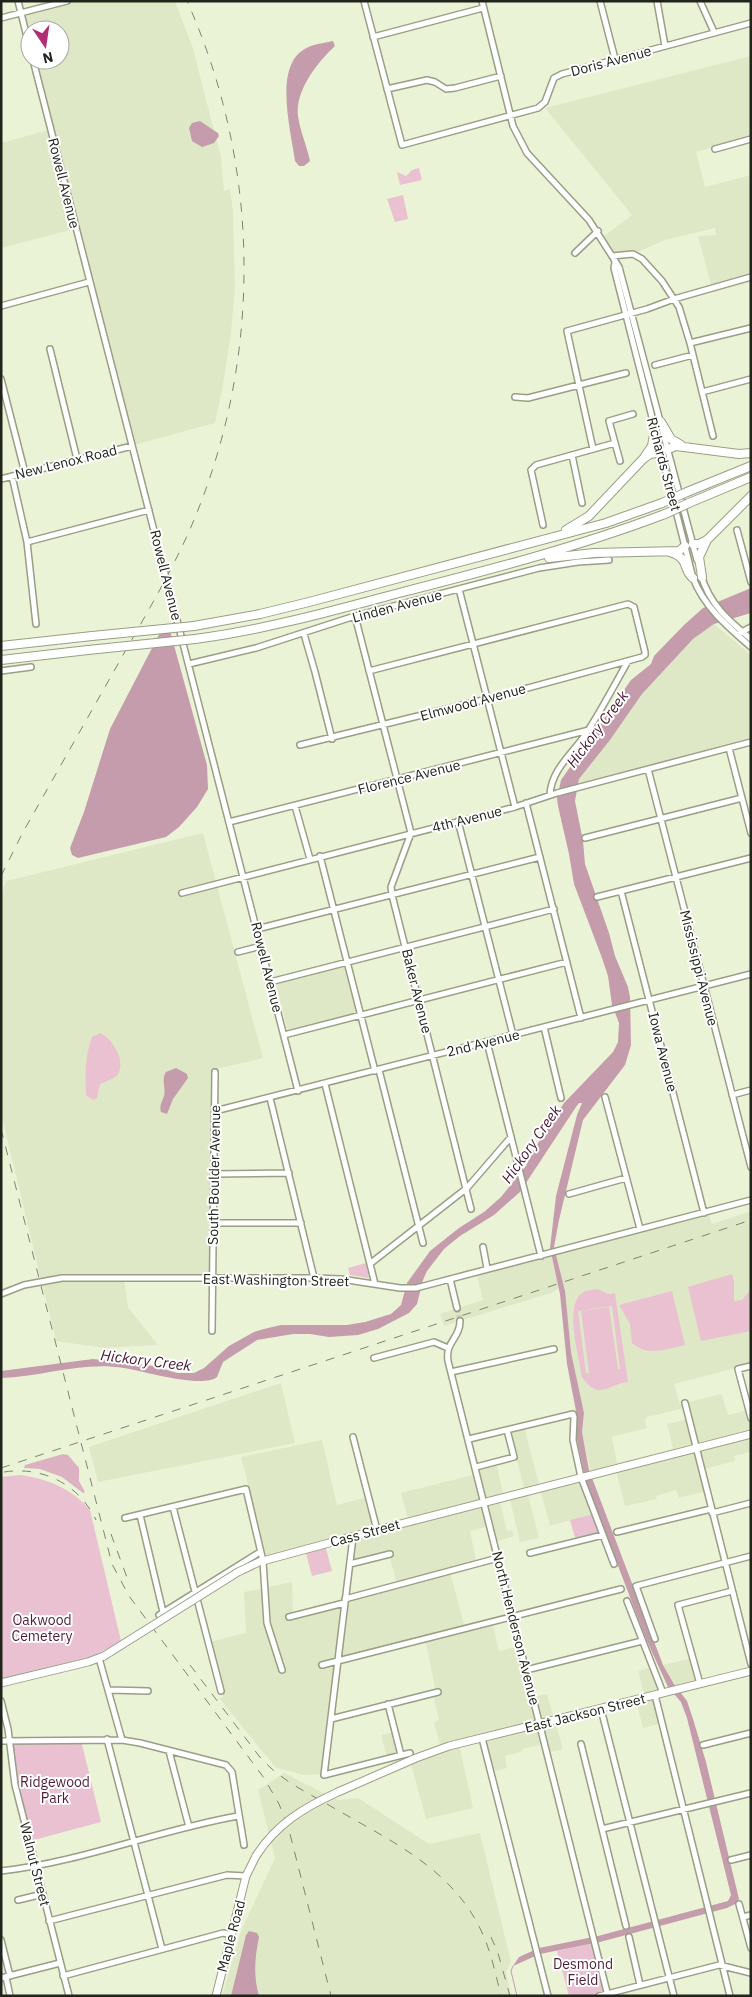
<svg xmlns="http://www.w3.org/2000/svg" width="752" height="1997" viewBox="0 0 752 1997" font-family="'IBM Plex Sans',sans-serif">
  <rect width="100%" height="100%" fill="#ebf3d7"/>
  <path fill="#dfe8c6" fill-rule="evenodd" d="M76,1H175L193,48L203,88L221,157L224,191L230,189L233,211L235,288L231,333L223,385L215,423L134,445L35,60H60V30H30V38L24,15Z
    M751,56V137L696,152L705,187L751,175V282L713,292L698,236L716,235L715,228L665,240L635,253L614,254L604,236L632,215L545,108Z
    M49,130L74,229L1,248V143Z
    M714,624L751,655V738L579,783V779L610,740L642,694L693,639Z
    M203,833L263,1058L217,1069L211,1277L41,1280L1,1113V896L6,881Z
    M344,967L357,1015L288,1032L276,984Z
    M751,1211V1364L674,1384L680,1404L722,1394L728,1415L747,1410L746,1405L751,1403V1452L734,1456L735,1461L701,1470L706,1491L679,1498L676,1490L656,1496L657,1499L625,1506L617,1475V1464L591,1474L582,1432L584,1413L571,1352L564,1287L557,1289L554,1292L444,1326L440,1314L483,1300L476,1272L551,1253L556,1275V1252L708,1212L712,1224ZM684,1408L687,1419L667,1424L673,1449L617,1463L612,1437L647,1428L645,1422L647,1417Z
    M124,1279L128,1307L158,1345L104,1348L56,1341L42,1282L50,1280Z
    M281,1383L295,1443L98,1482L89,1447Z
    M524,1426L540,1488L527,1491L539,1538L520,1542L509,1496L525,1492L509,1429Z
    M322,1440L337,1505L368,1497L376,1530L409,1522L401,1493L477,1474L476,1468L496,1463L504,1497L499,1499L507,1531L512,1530L514,1536L495,1542L490,1526L470,1531L477,1564L397,1585L389,1554L351,1563L354,1537L267,1559L241,1457Z
    M579,1478L594,1514L550,1526L540,1489Z
    M450,1572L465,1628L337,1660L323,1774L305,1775L276,1768L219,1698L223,1697L209,1642L246,1633L244,1592L292,1582L293,1615L344,1603L345,1600Z
    M492,1622L499,1651L520,1646L533,1697L547,1694L563,1749L547,1753L544,1744L523,1749V1751L505,1756L507,1768L491,1772L483,1738L461,1740L440,1745L434,1722L439,1720L433,1694L436,1692L425,1639Z
    M692,1658L700,1685L679,1690L663,1665Z
    M652,1667L662,1693L645,1697L638,1671Z
    M655,1696L662,1723L643,1728L636,1701Z
    M394,1732L400,1755L387,1758L381,1735Z
    M459,1744L473,1808L426,1819L410,1761Z
    M284,1773L338,1800L358,1798L429,1844L480,1833L511,1962L506,1972L511,1996H222L241,1931L275,1858L258,1790Z"/>
  <path fill="#e9c1d0" fill-rule="evenodd" d="M419,168L422,180L400,185L397,172L406,176L412,170Z
    M403,195L408,219L395,222L387,199Z
    M100,1033C113,1039 126,1061 118,1074C115,1079 106,1081 100,1084L97,1098L93,1100L86,1095C85,1075 85,1056 92,1037Z
    M366,1263L369,1278L350,1275L348,1268Z
    M732,1274L734,1282V1301L742,1300L751,1289V1331L701,1341L688,1287Z
    M597,1289L608,1294L615,1293L628,1382C608,1384 599,1402 582,1377C579,1357 564,1306 582,1293C586,1290 592,1290 597,1289ZM612,1306L620,1369H618L609,1307L581,1311L589,1373H586L578,1311Z
    M672,1291L685,1345C666,1349 648,1357 632,1343L630,1324L619,1305Z
    M20,1475C48,1479 71,1488 90,1510L121,1641C85,1664 42,1670 1,1680V1477Z
    M594,1514L602,1535L576,1541L570,1520Z
    M325,1545L332,1571L312,1576L305,1550Z
    M81,1740L101,1822L30,1841L16,1785L9,1741Z
    M595,1943L608,1993L599,1996H569L557,1951Z"/>
  <path fill="#dcb2c2" d="M63,1454L68,1455L79,1468V1481L85,1492L83,1493L62,1477L40,1469L24,1468L25,1465Z"/>
  <path fill="#c59cac" d="M333,41L335,46C318,62 295,90 298,116C300,131 307,146 310,161L304,166H299L295,161C291,131 274,69 303,50C312,44 324,43 333,41Z
    M200,121L218,133L219,136L214,143L202,147L192,141L189,128L192,123Z
    M751,588V613L714,624L693,639L642,694L610,740L579,779L575,801L583,841L585,864L609,933L615,956L628,987L630,997L631,1045L625,1065L583,1120L559,1220L554,1247L565,1291L571,1352L584,1413L582,1432L589,1470L663,1665L674,1684L687,1701L693,1719L706,1762L739,1899L737,1903L727,1908L600,1942L540,1954L513,1966L519,1957L539,1948L598,1936L728,1901L731,1895L687,1718L681,1702L668,1687L646,1639L586,1482L576,1435V1411L567,1364L560,1294L550,1248L556,1196L577,1115L582,1103H579L576,1107L520,1192L494,1215L460,1236L444,1249L427,1271L423,1280L417,1304L409,1313L378,1329L358,1335L329,1337L310,1334H293L257,1340L223,1362L217,1377C202,1389 144,1371 124,1368C82,1361 42,1377 1,1378V1371L93,1359L154,1366L177,1373H194L204,1368L229,1346L254,1332L264,1329L281,1325H347L365,1322L391,1314L401,1305L407,1283L430,1251L459,1228L484,1212L501,1197L526,1166L533,1151L564,1103L613,1052L618,1042L619,1023L612,1005L608,976L602,958L574,884L569,854L558,806L557,798L561,780L631,680L651,664L654,656L684,625L703,608Z
    M164,625L169,627L207,765L208,789L197,807L179,827L166,837L78,858L72,855L70,848L84,812L110,729Z
    M176,1068L187,1074L188,1078L173,1099L167,1114L161,1112C159,1105 162,1102 164,1096C166,1087 161,1079 166,1072Z
    M249,1931L257,1933L259,1937C255,1957 253,1975 259,1996H231L246,1935Z"/>
  <g fill="none" stroke-linecap="round" stroke-linejoin="round">
    <path stroke="#c59cac" stroke-width="1" d="M513,1966L511,1971L517,1996"/>
    <path stroke="#c3cab1" stroke-width="5" stroke-dasharray="5 2.5" stroke-linecap="butt" d="M457,1308L460,1321"/>
    <g stroke="#989f85" stroke-width="8">
      <path id="minor" d="M18,1L30,49
        M364,1L402,145L538,108L545,102L554,78L562,74L751,23
        M482,1L513,126L527,153L589,220L619,267L697,560
        M600,1L615,59
        M657,1L665,46
        M700,1L714,32
        M1,18L67,1
        M373,37L483,8
        M33,60L298,1091
        M387,89L427,80L435,82L446,89L455,88L501,76
        M715,149L751,139
        M575,253L598,231
        M612,256L633,254L642,259L662,281L679,307L690,343L713,436
        M615,262L614,268L693,578C705,608 727,626 751,647
        M1,306L89,282
        M690,343L751,328
        M50,349L77,459
        M655,365L693,355
        M1,379L25,473
        M702,392L751,379
        M515,397L528,398L626,373
        M615,443L620,461
        M593,449L567,331L647,309L674,299L751,277
        M572,455L582,503
        M12,476L27,542L36,624
        M1,479L132,446
        M543,525L531,470L536,465L615,443L609,421L633,414
        M737,530L751,582
        M27,542L149,510
        M701,575C710,605 728,620 751,639
        M459,589L515,807
        M355,616L411,833L391,887L392,895L471,1209
        M740,633L751,627
        M304,634L315,672L332,739
        M189,664L256,648L355,616L539,568L578,562L609,560
        M1,671L31,667
        M300,745L487,699L642,657L645,655V652L634,607L628,604L369,671
        M729,748L751,833
        M648,769L751,1167
        M550,795C551,768 576,751 589,729C603,707 615,684 628,661
        M526,803L581,1018
        M295,806L310,859
        M458,821L513,1035
        M229,822L589,730
        M585,838L742,798
        M320,856L375,1071
        M621,891L704,1213
        M182,893L515,807L557,793L751,742
        M597,897L751,858
        M257,929L540,857
        M238,952L261,946
        M270,982L554,909
        M544,1027L561,1098
        M284,1035L567,962
        M487,1042L541,1256
        M379,1070L423,1243
        M325,1084L375,1284
        M732,1095L751,1090
        M605,1097L640,1229
        M270,1098L314,1278
        M215,1111L751,974
        M214,1174L289,1173
        M569,1194L626,1178
        M214,1223H301
        M483,1247L487,1268
        M371,1263L467,1188L511,1137
        M450,1279L457,1308
        M1,1294L24,1285L62,1278H314L341,1279L400,1288H416L751,1200
        M460,1321C460,1339 445,1341 448,1361L608,1996
        M212,1331L215,1072
        M374,1358L434,1342L448,1348
        M751,1366L738,1369L751,1418
        M451,1372L554,1349
        M685,1403L751,1664
        M353,1437L377,1530
        M469,1439L573,1414L574,1417L573,1440L581,1477L614,1564
        M476,1467L514,1457L507,1430
        M173,1507L221,1691
        M712,1513L751,1503
        M140,1515L163,1612
        M125,1518L246,1489L263,1561L267,1623L282,1670
        M617,1532L711,1509
        M353,1537L324,1775L410,1753
        M530,1553L603,1535
        M350,1564L390,1554
        M345,1599L498,1558
        M627,1601L663,1693
        M159,1615L260,1552
        M289,1617L344,1603
        M655,1639L636,1586L751,1556
        M99,1658L122,1740
        M322,1665L621,1589
        M526,1670L642,1641
        M700,1684L678,1605L732,1591
        M109,1690L148,1691
        M655,1695L730,1996
        M1,1701L8,1729L15,1785L69,1996
        M388,1704L401,1755
        M601,1709L674,1996
        M331,1719L438,1692
        M482,1738L548,1996
        M107,1739L162,1949
        M1,1741L122,1740L140,1743L226,1765L232,1772L244,1845
        M581,1744L626,1926
        M703,1745L751,1733
        M169,1751L189,1827
        M602,1829L751,1793
        M731,1860L751,1855
        M1,1871C82,1862 158,1830 238,1816
        M18,1900L43,1894
        M739,1904L751,1948
        M743,1917L751,1915
        M49,1921L227,1875L246,1876
        M629,1937L640,1985
        M1,1940L10,1976
        M63,1976L223,1933L232,1935
        M6,1977L10,1996
        M1,1978L60,1963
        M599,1996L719,1965L751,1973"/>
    </g>
    <g stroke="#989f85" stroke-width="9">
      <path id="major" d="M259,1562L377,1530L751,1434
        M1,1683L88,1662L104,1656
        M338,1792L416,1758L449,1746L751,1671
        M216,1996L246,1876L256,1856"/>
    </g>
    <g stroke="#989f85" stroke-width="10">
      <path id="highway" d="M661,422L671,439L681,445
        M668,449L676,446L739,454L751,453
        M645,456L652,446L655,429
        M687,492L751,466
        M689,503L751,477
        M566,530L589,516L643,459L650,454L661,452
        M693,544H699L707,540L751,496
        M670,552C691,559 682,570 693,578
        M549,558L594,553L679,551L685,546
        M702,577L699,557L707,540
        M194,626L260,614L309,602L606,523L662,503
        M195,639C264,630 332,611 399,593C489,570 578,547 665,514
        M1,646L92,636
        M1,660L88,650"/>
    </g>
    <use href="#minor" stroke="#fff" stroke-width="5"/>
    <use href="#major" stroke="#fff" stroke-width="7"/>
    <use href="#highway" stroke="#fff" stroke-width="8"/>
    <path stroke="#7f8472" stroke-width="1" stroke-dasharray="9 9" stroke-linecap="butt" d="M1,876L23,832C56,774 89,715 122,657C149,609 178,561 198,510C263,346 259,162 187,1
      M1,1129L112,1564L129,1596L264,1778L279,1804L289,1830L331,1996
      M1,1468L751,1220
      M4,1472C42,1466 79,1484 96,1520
      M111,1534L129,1583
      M190,1665L259,1756C278,1778 302,1790 327,1804C388,1840 455,1868 484,1937C492,1956 496,1976 501,1996
      M491,1937L498,1953L510,1996"/>
    <g stroke="#989f85" stroke-width="9" stroke-linecap="butt">
      <path id="major-bridge" d="M104,1656L238,1572L259,1562
        M256,1856C276,1824 305,1807 338,1792"/>
    </g>
    <g stroke="#989f85" stroke-width="10" stroke-linecap="butt">
      <path id="highway-bridge" d="M662,503L687,492
        M665,514L689,503
        M92,636L194,626
        M88,650L195,639"/>
    </g>
    <use href="#major-bridge" stroke="#fff" stroke-width="7"/>
    <use href="#highway-bridge" stroke="#fff" stroke-width="8"/>
  </g>
  <g text-anchor="middle" dominant-baseline="central" stroke-width="4" stroke-linejoin="round" paint-order="stroke">
    <g font-size="14" fill="#21241a" stroke="#fff">
      <text transform="translate(611 61) rotate(-15)">Doris Avenue</text>
      <text transform="translate(64 183) rotate(76)">Rowell Avenue</text>
      <text transform="translate(66 462) rotate(-14)">New Lenox Road</text>
      <text transform="translate(664 464) rotate(75)">Richards Street</text>
      <text transform="translate(166 575) rotate(76)">Rowell Avenue</text>
      <text transform="translate(397 606) rotate(-15)">Linden Avenue</text>
      <text transform="translate(473 702) rotate(-15)">Elmwood Avenue</text>
      <text transform="translate(409 777) rotate(-14)">Florence Avenue</text>
      <text transform="translate(467 819) rotate(-14)">4th Avenue</text>
      <text transform="translate(267 967) rotate(76)">Rowell Avenue</text>
      <text transform="translate(699 968) rotate(76)">Mississippi Avenue</text>
      <text transform="translate(417 991) rotate(76)">Baker Avenue</text>
      <text transform="translate(483 1043) rotate(-14)">2nd Avenue</text>
      <text transform="translate(663 1052) rotate(76)">Iowa Avenue</text>
      <text transform="translate(214 1175) rotate(-89)">South Boulder Avenue</text>
      <text transform="translate(276 1280) rotate(1)">East Washington Street</text>
      <text transform="translate(365 1533) rotate(-15)">Cass Street</text>
      <text transform="translate(516 1628) rotate(76)">North Henderson Avenue</text>
      <text transform="translate(585 1713) rotate(-14)">East Jackson Street</text>
      <text transform="translate(35 1864) rotate(76)">Walnut Street</text>
      <text transform="translate(231 1936) rotate(-75)">Maple Road</text>
    </g>
    <g font-size="14" fill="#501d35" stroke="#fff">
      <text x="42" y="1620">Oakwood<tspan x="42" dy="16">Cemetery</tspan></text>
      <text x="55" y="1782">Ridgewood<tspan x="55" dy="16">Park</tspan></text>
      <text x="583" y="1964">Desmond<tspan x="583" dy="16">Field</tspan></text>
    </g>
    <g font-size="15" font-style="italic" fill="#47152d" stroke="#fff">
      <text transform="translate(597 729) rotate(-53)">Hickory Creek</text>
      <text transform="translate(531 1144) rotate(-55)">Hickory Creek</text>
      <text transform="translate(146 1360) rotate(7)">Hickory Creek</text>
    </g>
  </g>
  <rect width="752" height="1997" fill="none" stroke="#21241a" stroke-width="5"/>
  <g transform="translate(45 45) rotate(167)"><circle r="24" fill="#ffffff" stroke="#a6a7a3"/>
  <path d="M0-4L9 19L0 12L-9 19Z" fill="#b32d72"/>
  <text y="-8" font-size="14" font-weight="bold" text-anchor="middle" fill="#21241a">N</text>
  </g>
</svg>
